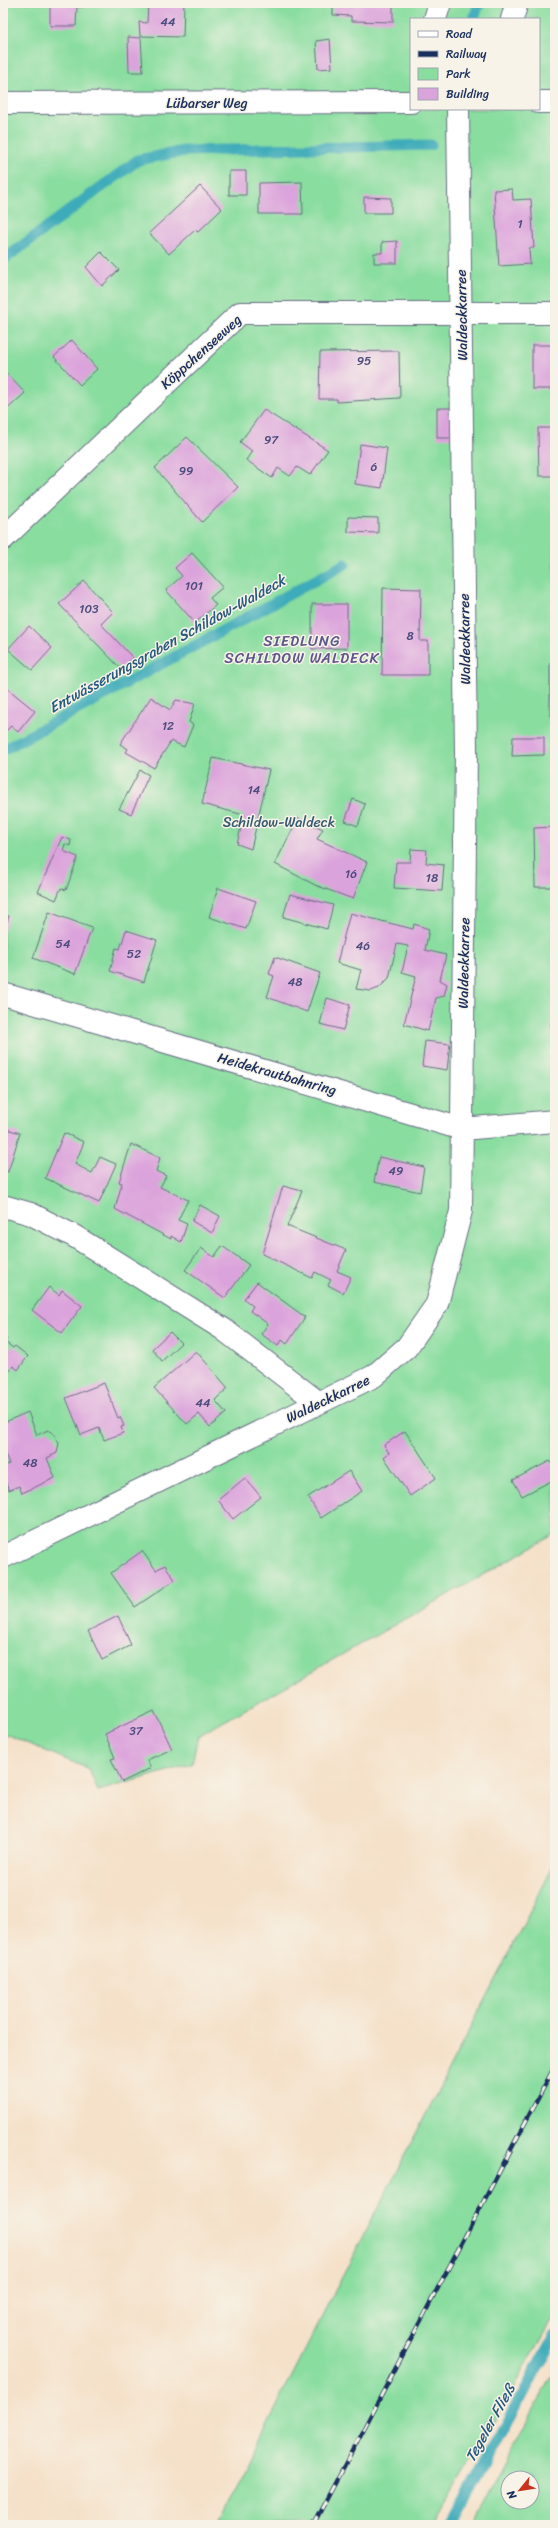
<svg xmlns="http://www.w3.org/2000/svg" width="558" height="2528" viewBox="0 0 558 2528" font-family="Sriracha,sans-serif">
  <rect width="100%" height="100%" fill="#f7f3e8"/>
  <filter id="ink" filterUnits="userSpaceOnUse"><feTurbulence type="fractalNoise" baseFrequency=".025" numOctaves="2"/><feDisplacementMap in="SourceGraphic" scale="8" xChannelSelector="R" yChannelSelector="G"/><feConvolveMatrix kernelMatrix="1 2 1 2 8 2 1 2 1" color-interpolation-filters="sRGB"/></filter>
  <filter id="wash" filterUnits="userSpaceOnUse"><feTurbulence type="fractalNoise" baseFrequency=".012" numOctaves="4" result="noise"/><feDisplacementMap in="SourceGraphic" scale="16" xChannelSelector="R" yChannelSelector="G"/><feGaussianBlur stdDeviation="0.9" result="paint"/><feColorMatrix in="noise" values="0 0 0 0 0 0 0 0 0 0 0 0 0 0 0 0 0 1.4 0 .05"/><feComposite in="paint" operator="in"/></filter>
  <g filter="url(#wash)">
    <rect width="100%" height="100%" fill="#f5e1c9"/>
    <path fill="#88dd9f" stroke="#52867e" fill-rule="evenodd" d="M3,3H555V1534L198,1736L192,1764L98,1791L89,1769L3,1733ZM411,19H539V109H411Z
      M555,1863V2316L434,2525H217L335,2291Z
      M555,2370V2525H472ZM508,2478H532V2502H508Z"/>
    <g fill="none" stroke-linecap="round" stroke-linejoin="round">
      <path stroke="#3cabb9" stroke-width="11" d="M474,19L479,3
        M3,260L138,160L184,151L431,145
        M3,750L345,564
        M452,2525L555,2336"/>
    </g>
    <g id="blocks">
      <path fill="#dba3db" d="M50,3H83V7H77L76,26H50Z
        M148,3H184L183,37L140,36L139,22L147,23Z
        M330,3H393V22L351,21V16L333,15V5Z
        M128,37L141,38L143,72H129Z
        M330,39L332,68L318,69L316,41Z
        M229,171H246V195H229Z
        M302,182L303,214H259V183Z
        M200,186L222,209L198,232L195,230L169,254L149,233Z
        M512,189L513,200L531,199L534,248H529L530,264L499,266L494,190Z
        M364,197L391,198V213H364Z
        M397,241V263H374V253H382V242Z
        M101,252L119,270L102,286L86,267Z
        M72,340L97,369L80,385L54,357Z
        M532,345H555V389H532Z
        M399,351L400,398L337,402V399H319L320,352Z
        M3,370L25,393L3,413Z
        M437,408H454V438H437Z
        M264,410L328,450L310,475L297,467L290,476L278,468L272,478L246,460L252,451L240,442Z
        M538,428H555V476H539Z
        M187,437L238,487L202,522L155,468Z
        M360,444L387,448L382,488L355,484Z
        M348,517L378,518V533L348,532Z
        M192,553L223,587L210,598L216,605L195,623L166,590L182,576L175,568Z
        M84,581L113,612L101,624L133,658L121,669L59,604Z
        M383,588L421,589L420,641H428V675H382Z
        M312,604H347V648L312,649Z
        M29,626L52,648L32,670L8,649Z
        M550,663H555V716H550Z
        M7,688L35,711L18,732L11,726L6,731L3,729V692Z
        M151,697L170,710L176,700L195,704L189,722L193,725L184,747L171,741L154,768L126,752L128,749L120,744Z
        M513,737H544V755L512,756Z
        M213,758L269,770L251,849L237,844L244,815L202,804Z
        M140,770L149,775L131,814L119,809Z
        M353,799L365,804L358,826L345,821Z
        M298,818L323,829L317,839L367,862L353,899L315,885L275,864Z
        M555,827V887H535L534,828Z
        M62,837L71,840L70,846L65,844L63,851L78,857L66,890L61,888L56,900L38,892Z
        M411,849L427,850L426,863L444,865L442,891L394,888L396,862H410Z
        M218,888L256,901L246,929L209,917Z
        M290,894L333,905L327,929L283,917Z
        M49,912L92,928L75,974L33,958Z
        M350,913L413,929L414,924L429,929L425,950L446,955L440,980L447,984L444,996L436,998L428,1031L404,1024L416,976L402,972L408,946L397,944L389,978L379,988L371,991L356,989L361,970L337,963Z
        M3,914L9,916L3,933Z
        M126,930L157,940L144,982L110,971L116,948L120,949Z
        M275,957L320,973L307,1012L267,997L274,976L269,974Z
        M327,998L350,1005L343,1030L320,1024Z
        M551,1023H555V1037L551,1036Z
        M425,1041L450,1044L447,1070L422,1066Z
        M3,1128L20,1133L8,1172L3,1171Z
        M64,1133L84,1142L75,1164L92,1173L100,1157L116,1164L99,1203L45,1178Z
        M131,1144L160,1158L156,1171L166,1176L160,1187L188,1200L178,1220L187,1224L181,1242L171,1236V1239L115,1209L122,1183L119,1182Z
        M379,1157L424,1167L420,1192L374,1182Z
        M283,1186L302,1191L287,1226L346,1250L337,1271L351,1277L343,1293L328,1285L331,1280L315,1272L312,1278L262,1254Z
        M200,1205L220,1216L212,1233L192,1221Z
        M222,1246L249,1265L225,1298L185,1270L201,1248L214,1257Z
        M257,1282L305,1317L287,1344L282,1340L278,1346L261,1334L268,1324L250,1311L253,1306L244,1299Z
        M49,1287L59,1295L62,1290L82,1306L62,1333L32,1310Z
        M170,1332L181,1343L162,1361L152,1349Z
        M3,1336L7,1339L5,1342L13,1348L15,1346L28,1356L18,1370L13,1366L9,1372L3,1367Z
        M196,1351L228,1388L215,1400L226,1413L210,1427L199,1414L187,1424L154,1388Z
        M104,1383L118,1418L120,1417L124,1426L121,1427L123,1433L104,1440L99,1428L81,1435L66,1398Z
        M28,1412L37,1435L48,1430L54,1434L59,1443L57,1453L47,1458L55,1478L22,1493L19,1486L9,1490L3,1476V1467L9,1464L3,1449V1423Z
        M405,1431L436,1478L410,1496L384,1457L389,1453L384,1445Z
        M550,1461L555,1470V1479L522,1496L513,1480Z
        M349,1471L362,1491L321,1518L308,1497Z
        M245,1478L261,1497L233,1519L218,1500Z
        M142,1551L156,1570L165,1565L175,1580L135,1607L111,1573Z
        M118,1616L131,1645L102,1660L88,1631Z
        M154,1711L172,1749L147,1760L151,1768L122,1782L111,1759L115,1758L105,1734Z"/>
    </g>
  </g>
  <g filter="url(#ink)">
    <use href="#blocks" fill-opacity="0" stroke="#676d83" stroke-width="1"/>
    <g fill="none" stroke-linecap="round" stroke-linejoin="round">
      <g stroke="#676d83" stroke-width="24">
        <path id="minor" d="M435,19L440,3
          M512,19L517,3
          M539,102H555
          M3,103L411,102
          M3,539L240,313H555
          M3,994L462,1129L555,1121
          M3,1206L31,1214L74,1236L223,1329L319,1403
          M3,1557L374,1376L407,1347L437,1304L461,1211L466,751L458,109"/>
      </g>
      <use href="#minor" stroke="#fff" stroke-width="22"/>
      <g stroke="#1b2f5e" stroke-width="4.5">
        <path id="rail" d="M313,2525L555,2066"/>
      </g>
      <use href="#rail" stroke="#f7f3e8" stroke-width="3" stroke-dasharray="9" stroke-linecap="butt"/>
    </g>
  </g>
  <g text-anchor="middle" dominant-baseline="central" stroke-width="3" stroke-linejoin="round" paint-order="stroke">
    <g font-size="12" fill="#4b4c7d">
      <text x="168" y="22">44</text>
      <text x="520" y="224">1</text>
      <text x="364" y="361">95</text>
      <text x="271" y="440">97</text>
      <text x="374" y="467">6</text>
      <text x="186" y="471">99</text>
      <text x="194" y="586">101</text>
      <text x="89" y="609">103</text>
      <text x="410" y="636">8</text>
      <text x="168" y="726">12</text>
      <text x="254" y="790">14</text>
      <text x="351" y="874">16</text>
      <text x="432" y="878">18</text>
      <text x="63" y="944">54</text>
      <text x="363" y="946">46</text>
      <text x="134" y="954">52</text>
      <text x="295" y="982">48</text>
      <text x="396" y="1171">49</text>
      <text x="203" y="1403">44</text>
      <text x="30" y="1463">48</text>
      <text x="136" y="1731">37</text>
    </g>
    <g font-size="14" fill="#1b2f5e" stroke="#f7f3e8">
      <text x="207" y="103">Lübarser Weg</text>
      <text transform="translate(462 315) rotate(-91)">Waldeckkarree</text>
      <text transform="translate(201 352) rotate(-42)">Köppchenseeweg</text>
      <text transform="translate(465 639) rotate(-91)">Waldeckkarree</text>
      <text transform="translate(464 963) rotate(-89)">Waldeckkarree</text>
      <text transform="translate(277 1074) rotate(16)">Heidekrautbahnring</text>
      <text transform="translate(328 1399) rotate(-26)">Waldeckkarree</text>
    </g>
    <g font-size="14" fill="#365a6e" stroke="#f7f3e8">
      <text x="279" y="822">Schildow-Waldeck</text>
    </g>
    <g font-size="15" letter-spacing="1" fill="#5e588a" stroke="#f7f3e8">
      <text x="302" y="641">SIEDLUNG<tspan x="302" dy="17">SCHILDOW WALDECK</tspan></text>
    </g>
    <g font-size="15" font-style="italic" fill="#275a7e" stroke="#f7f3e8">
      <text transform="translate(167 644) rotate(-29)">Entwässerungsgraben Schildow-Waldeck</text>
      <text transform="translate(490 2423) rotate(-61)">Tegeler Fließ</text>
    </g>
  </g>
  <rect width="558" height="2528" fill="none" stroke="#f7f3e8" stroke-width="16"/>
  <rect x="410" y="18" width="130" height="92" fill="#f7f3e8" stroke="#9fa5b1"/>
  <rect x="418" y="31" width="20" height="6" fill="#ffffff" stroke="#9fa5b1"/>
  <text x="446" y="38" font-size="12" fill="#1b2f5e">Road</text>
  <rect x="418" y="51" width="20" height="6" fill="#1b2f5e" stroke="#9fa5b1"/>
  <text x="446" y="58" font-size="12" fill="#1b2f5e">Railway</text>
  <rect x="418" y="68" width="20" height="12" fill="#88dd9f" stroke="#9fa5b1"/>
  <text x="446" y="78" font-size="12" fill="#1b2f5e">Park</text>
  <rect x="418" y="88" width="20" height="12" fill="#dba3db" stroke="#9fa5b1"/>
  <text x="446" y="98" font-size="12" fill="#1b2f5e">Building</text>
  <g transform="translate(520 2490) rotate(240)"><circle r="19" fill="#f7f3e8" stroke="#9fa5b1"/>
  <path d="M0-3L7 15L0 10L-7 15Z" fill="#c8321e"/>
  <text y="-6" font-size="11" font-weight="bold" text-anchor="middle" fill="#1b2f5e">N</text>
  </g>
</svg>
